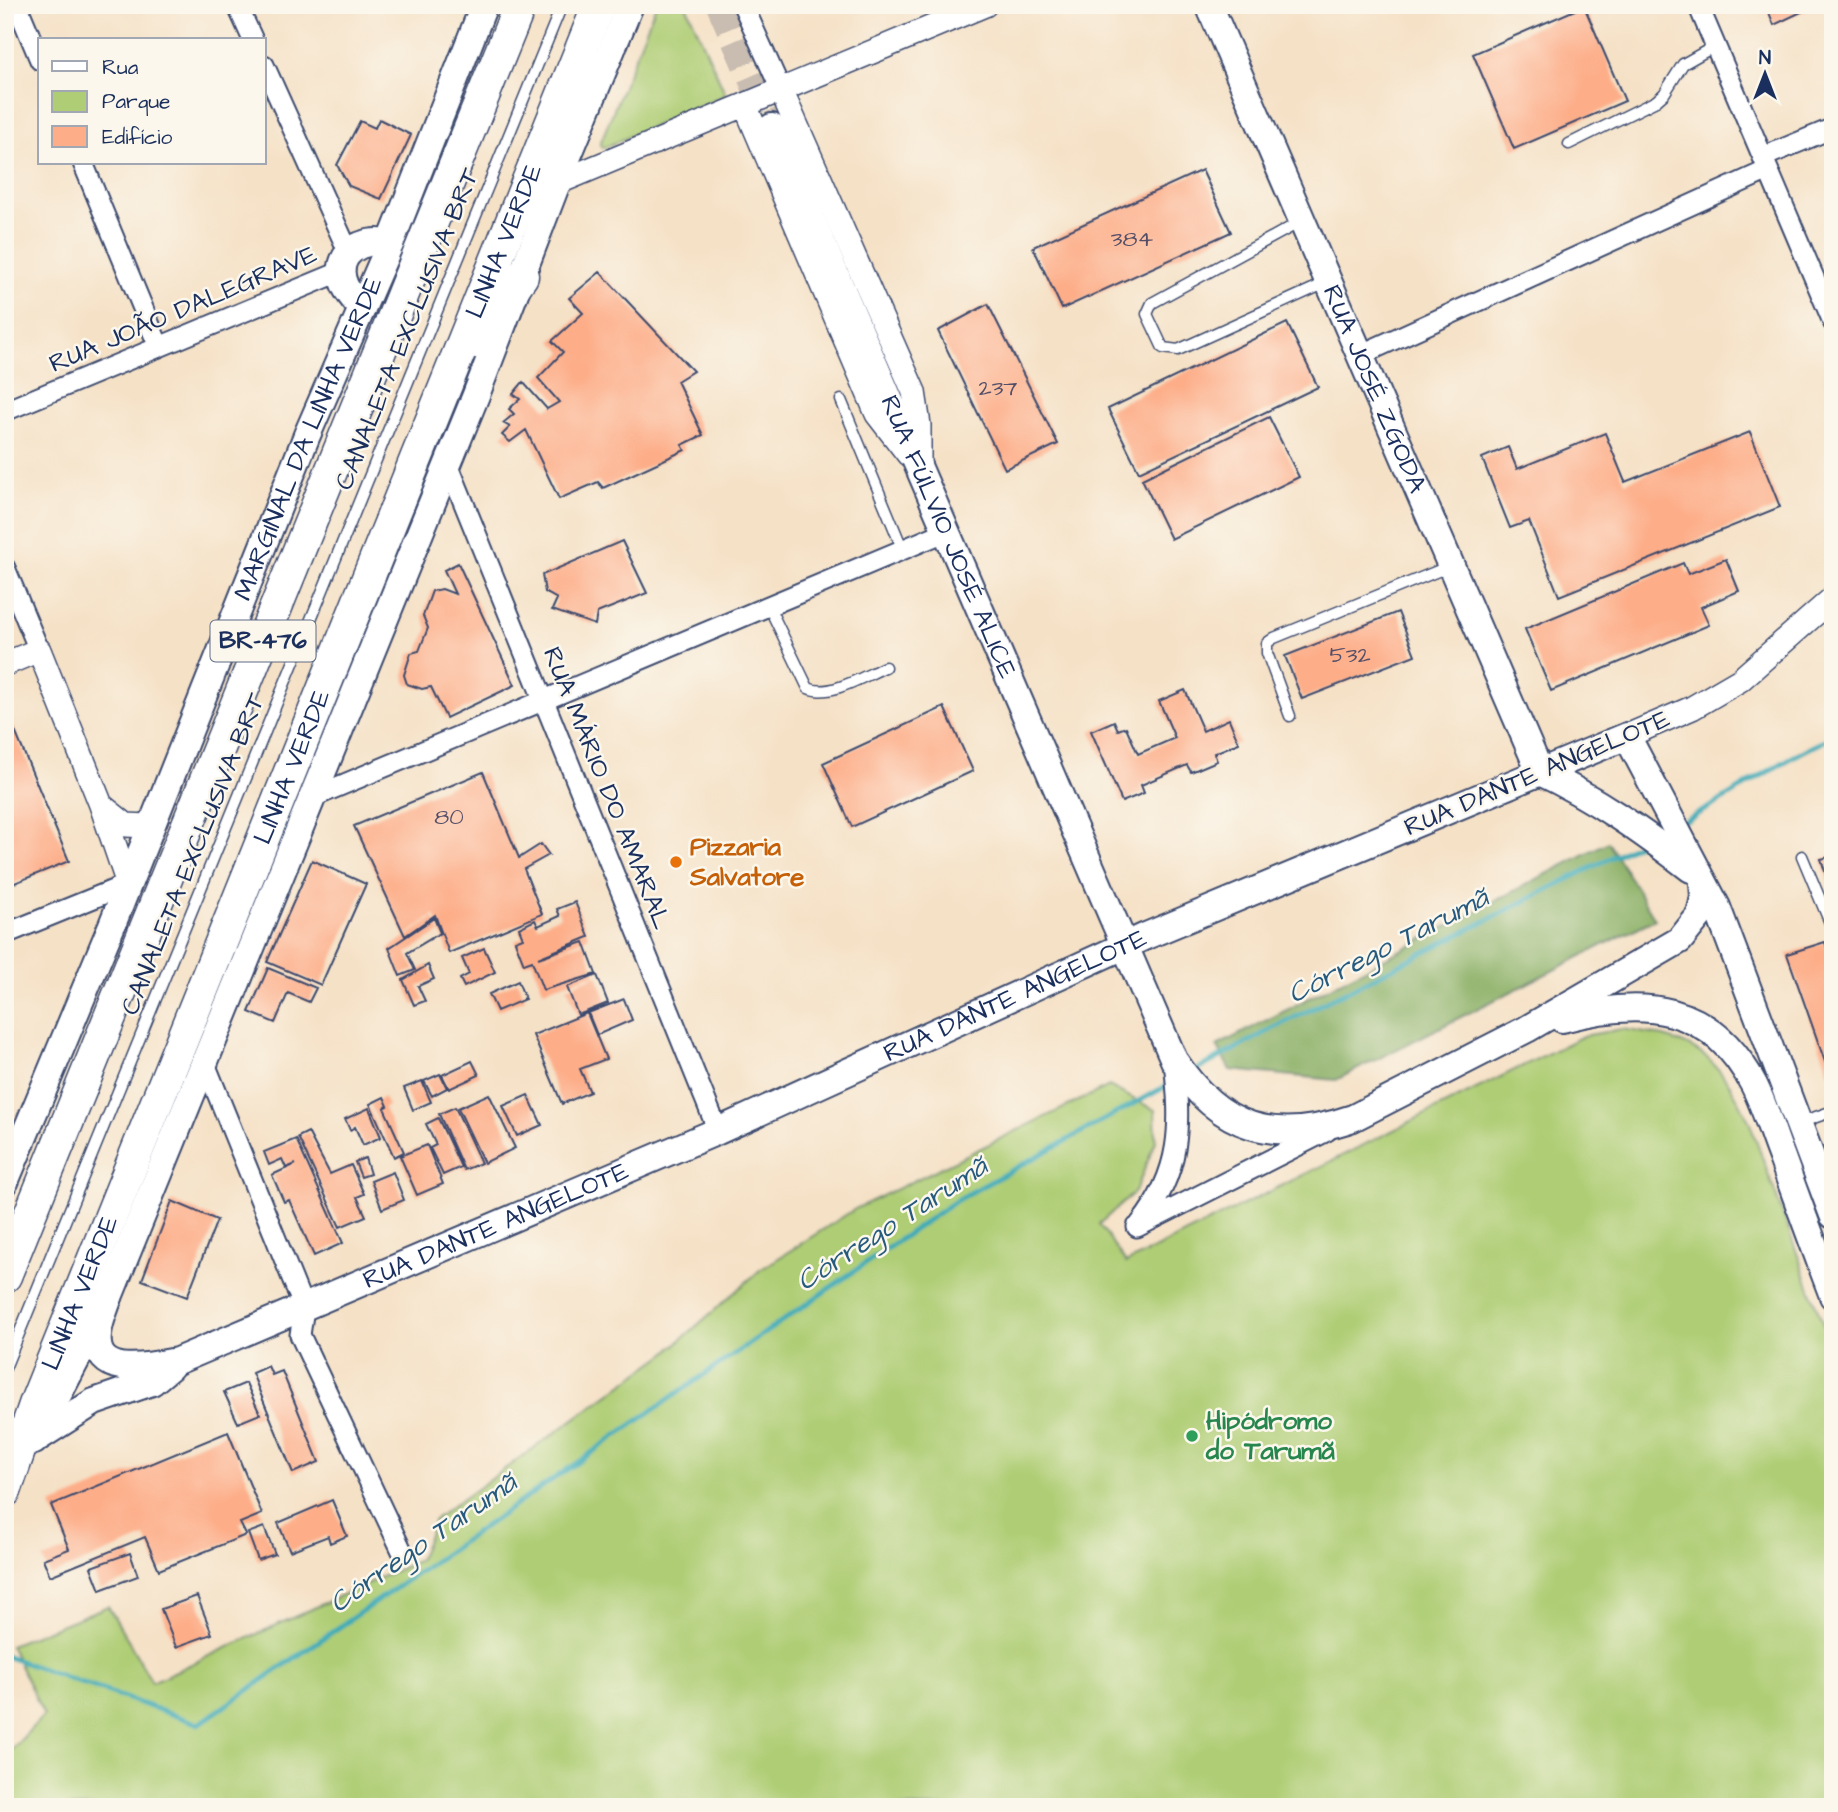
<svg xmlns="http://www.w3.org/2000/svg" width="1838" height="1812" viewBox="0 0 1838 1812" font-family="'Architects Daughter',sans-serif">
  <rect width="100%" height="100%" fill="#fbf7ec"/>
  <filter id="ink" filterUnits="userSpaceOnUse"><feTurbulence type="fractalNoise" baseFrequency=".0143" numOctaves="2"/><feDisplacementMap in="SourceGraphic" scale="14" xChannelSelector="R" yChannelSelector="G"/><feConvolveMatrix kernelMatrix="1 2 1 2 8 2 1 2 1" color-interpolation-filters="sRGB"/></filter>
  <filter id="wash" filterUnits="userSpaceOnUse"><feTurbulence type="fractalNoise" baseFrequency=".00686" numOctaves="4" result="noise"/><feDisplacementMap in="SourceGraphic" scale="28" xChannelSelector="R" yChannelSelector="G"/><feGaussianBlur stdDeviation="1.57" result="paint"/><feColorMatrix in="noise" values="0 0 0 0 0 0 0 0 0 0 0 0 0 0 0 0 0 1.4 0 .05"/><feComposite in="paint" operator="in"/></filter>
  <g filter="url(#wash)">
    <rect width="100%" height="100%" fill="#f5e1c6"/>
    <path fill="#afcd74" stroke="#657e69" stroke-width="2" d="M656,5H686L726,95L603,148L600,144Z
      M1622,1029C1696,1040 1717,1053 1749,1121L1833,1352V1807H12L5,1779V1757L44,1715L10,1645L108,1606L152,1682L419,1560L435,1519L666,1353L760,1270L855,1209L1109,1086L1155,1110L1156,1141L1135,1192L1099,1224L1126,1263L1583,1036Z"/>
    <path fill="#8bb066" stroke="#537062" stroke-width="2" d="M1608,842L1655,919L1336,1080L1230,1070L1217,1046Z"/>
    <g fill="none" stroke-linecap="round" stroke-linejoin="round">
      <path stroke="#3aaab8" stroke-width="5" d="M1680,823C1733,797 1779,760 1833,737
        M1191,1073L1276,1027L1640,843
        M5,1656L199,1724L957,1200L1170,1084"/>
    </g>
    <g id="blocks">
      <path fill="#fdae89" d="M1766,5H1816L1774,25Z
        M1584,6L1625,101L1514,149L1473,54Z
        M379,119L411,135L381,199L349,186L337,165L360,121L375,128Z
        M1202,170L1231,232L1062,309L1033,247Z
        M600,272L693,371L677,381L703,435L682,445L685,450L603,488L598,482L559,499L526,430L510,442L502,435L510,427L503,423L514,414L509,409L520,399L513,394L523,382L547,409L559,402L538,378L563,352L552,341L583,313L569,298Z
        M988,304L1058,444L1005,469L938,331Z
        M1287,323L1318,387L1139,472L1108,409Z
        M1269,417L1299,477L1171,539L1142,479Z
        M1750,432L1780,507L1559,596L1529,521L1510,528L1482,458L1508,447L1517,469L1605,433L1625,482Z
        M622,541L647,593L597,613L595,625L552,610L557,599L545,592L542,575Z
        M1726,559L1739,591L1701,607L1709,625L1551,691L1525,629L1683,563L1688,574Z
        M458,563L515,685L446,718L431,687L422,689L407,684L404,675L411,653L419,651L428,628L423,616L432,591L442,589L455,594L444,570Z
        M1398,612L1415,655L1302,699L1285,656Z
        M1185,690L1203,731L1229,719L1239,743L1214,753L1217,761L1191,772L1187,765L1141,785L1144,793L1122,802L1091,731L1114,721L1118,730L1126,727L1138,754L1175,738L1159,701Z
        M5,707L69,861L5,887Z
        M944,707L973,771L852,827L823,763Z
        M483,772L519,858L541,844L549,855L524,869L542,914L449,953L435,915L405,936L354,826Z
        M1833,856V894H1832L1821,859Z
        M312,860L366,884L321,985L267,962Z
        M575,902L589,937L538,958L584,942L596,974L543,990L532,961L524,964L515,941L523,938L519,928L535,920L538,926L560,916L557,909Z
        M434,918L440,933L407,953L415,970L400,976L389,948Z
        M1825,942L1833,964V1072L1829,1073L1787,954Z
        M484,948L495,972L464,987L460,979L469,974L462,958Z
        M428,965L434,979L418,986L425,1001L414,1005L403,980Z
        M268,968L316,988L309,1002L288,993L275,1023L249,1012Z
        M597,975L608,1003L578,1015L567,987Z
        M518,981L525,999L497,1011L489,994Z
        M624,999L632,1020L597,1035L588,1013Z
        M587,1013L606,1059L580,1069L590,1092L562,1104L533,1035Z
        M472,1061L479,1075L449,1089L442,1075Z
        M440,1074L447,1088L432,1096L424,1081Z
        M422,1081L431,1102L413,1110L404,1088Z
        M489,1094L515,1148L484,1163L458,1108Z
        M528,1095L542,1125L517,1136L503,1106Z
        M384,1097L388,1106L384,1108L404,1152L394,1157L370,1104Z
        M455,1107L481,1163L464,1170L439,1114Z
        M369,1108L381,1137L363,1145L355,1127L350,1130L345,1119Z
        M438,1118L461,1167L443,1175L430,1148L436,1145L426,1124Z
        M308,1132L330,1174L351,1165L364,1194L357,1197L366,1216L340,1227L298,1137Z
        M296,1139L343,1243L314,1256L289,1200L284,1202L272,1175L296,1164L286,1168L282,1159L269,1165L264,1152Z
        M427,1145L443,1184L417,1195L400,1156Z
        M365,1158L370,1174L361,1177L355,1162Z
        M393,1172L404,1200L382,1209L371,1181Z
        M172,1201L217,1220L187,1297L142,1280Z
        M268,1366L272,1375L282,1371L319,1462L293,1473L252,1373Z
        M246,1383L260,1414L238,1423L224,1392Z
        M228,1432L262,1514L240,1523L246,1535L159,1570L145,1537L50,1576L43,1559L69,1549L51,1505Z
        M332,1500L347,1536L330,1543L328,1536L290,1551L278,1523Z
        M264,1527L275,1554L258,1560L248,1533Z
        M130,1553L138,1576L100,1590L91,1567Z
        M197,1596L212,1634L176,1647L161,1609Z"/>
    </g>
  </g>
  <g filter="url(#ink)">
    <use href="#blocks" fill-opacity="0" stroke="#3c4a6e" stroke-width="2"/>
    <g fill="none" stroke-linecap="round" stroke-linejoin="round">
      <path stroke="#c9bdb1" stroke-width="26" stroke-dasharray="26 13" stroke-linecap="butt" d="M719,5L772,127"/>
      <g stroke="#3c4a6e" stroke-width="13">
        <path id="service" d="M1569,144L1656,101L1664,94L1683,64L1715,46
          M1302,221L1152,303L1147,314L1163,348L1178,350L1328,282
          M841,400L903,550
          M769,607L808,688C829,698 864,676 885,667
          M1290,716L1267,653V643L1274,638L1450,566
          M1802,856L1833,930
          M1799,1123L1833,1111
          M5,1368L562,5"/>
      </g>
      <g stroke="#3c4a6e" stroke-width="23">
        <path id="minor" d="M17,5L40,60
          M237,5L253,40
          M743,5L781,90
          M1698,5L1833,322
          M264,65L348,251
          M1763,157L1833,128
          M83,163L159,347
          M1360,355L1768,170
          M5,411L342,271
          M448,464L718,1131
          M5,568L39,650
          M311,798L947,531
          M5,934L128,884
          M204,1061L304,1308L300,1335L402,1551
          M1140,1224C1182,1171 1181,1125 1174,1061
          M1137,1227L1327,1131"/>
      </g>
      <g stroke="#3c4a6e" stroke-width="26">
        <path id="tertiary" d="M781,90L914,392L919,425V464
          M745,105L877,414L908,454
          M557,183L985,5
          M5,664L39,650L101,805L128,884
          M1627,736L1692,708L1740,680L1833,598
          M101,805L126,825L149,826"/>
      </g>
      <g stroke="#3c4a6e" stroke-width="30">
        <g id="secondary">
          <path id="s1" d="M1209,5L1540,772"/>
          <path id="s2" d="M772,127L1174,1060C1220,1130 1274,1145 1353,1118L1527,1029L1680,940L1700,915L1704,897L1703,883"/>
          <path d="M362,309C356,302 349,294 345,286C331,254 363,236 390,244"/>
          <path d="M1540,772C1595,798 1643,832 1691,869"/>
          <path d="M1562,1019C1643,997 1712,1003 1754,1085C1765,1107 1772,1132 1781,1155C1798,1202 1815,1249 1833,1296"/>
          <path id="s3" d="M5,1182L112,925L307,435L390,244L484,5"/>
          <path id="s4" d="M109,1297C105,1309 99,1322 98,1334C93,1380 150,1366 177,1361L718,1131L1146,936L1627,736L1717,907L1833,1215"/>
          <path d="M39,1437L94,1402L152,1382L170,1367"/>
          <path d="M34,1441L109,1297L476,395L557,183L630,5"/>
        </g>
      </g>
      <g stroke="#3c4a6e" stroke-width="35">
        <g id="trunk">
          <path d="M475,342L522,276"/>
          <path d="M5,1276L520,5"/>
          <path id="s5" d="M5,1491L36,1402L599,5"/>
        </g>
      </g>
      <use href="#service" stroke="#fff" stroke-width="10"/>
      <use href="#minor" stroke="#fff" stroke-width="19"/>
      <use href="#tertiary" stroke="#fff" stroke-width="23"/>
      <use href="#secondary" stroke="#fff" stroke-width="26"/>
      <use href="#trunk" stroke="#fff" stroke-width="32"/>
    </g>
  </g>
  <circle fill="#e8710a" stroke="#fbf7ec" stroke-width="2.5" cx="676" cy="862" r="7"/>
  <circle fill="#2e9e5b" stroke="#fbf7ec" stroke-width="2.5" cx="1192" cy="1436" r="7"/>
  <g text-anchor="middle" dominant-baseline="central" stroke-width="5" stroke-linejoin="round" paint-order="stroke">
    <g font-size="23" fill="#544f69">
      <text x="1132" y="239">384</text>
      <text x="998" y="388">237</text>
      <text x="1350" y="655">532</text>
      <text x="449" y="817">80</text>
    </g>
    <rect fill="#fbf7ec" stroke="#5e6b89" stroke-width="2" x="210.5" y="620.5" width="105" height="41" rx="5"/>
    <g font-size="24" font-weight="bold" fill="#1b2f5e">
      <text x="263" y="641">BR-476</text>
    </g>
    <g font-size="26" fill="#1b2f5e" stroke="#fbf7ec">
      <text stroke="none"><textPath href="#s5" startOffset="1346">LINHA VERDE</textPath></text>
      <text transform="translate(183 309) rotate(-23)">RUA JOÃO DALEGRAVE</text>
      <text transform="translate(407 329) rotate(-68)">CANALETA EXCLUSIVA BRT</text>
      <text stroke="none"><textPath href="#s1" startOffset="418">RUA JOSÉ ZGODA</textPath></text>
      <text stroke="none"><textPath href="#s3" startOffset="803">MARGINAL DA LINHA VERDE</textPath></text>
      <text stroke="none"><textPath href="#s2" startOffset="446">RUA FÚLVIO JOSÉ ALICE</textPath></text>
      <text stroke="none"><textPath href="#s5" startOffset="779">LINHA VERDE</textPath></text>
      <text transform="translate(1537 773) rotate(-23)">RUA DANTE ANGELOTE</text>
      <text transform="translate(607 788) rotate(68)">RUA MÁRIO DO AMARAL</text>
      <text transform="translate(193 854) rotate(-68)">CANALETA EXCLUSIVA BRT</text>
      <text stroke="none"><textPath href="#s4" startOffset="1054">RUA DANTE ANGELOTE</textPath></text>
      <text stroke="none"><textPath href="#s4" startOffset="486">RUA DANTE ANGELOTE</textPath></text>
      <text stroke="none"><textPath href="#s5" startOffset="212">LINHA VERDE</textPath></text>
    </g>
    <g font-size="26" font-weight="bold" fill="#c56008" stroke="#fbf7ec" text-anchor="start">
      <text x="690" y="847">Pizzaria<tspan x="690" dy="30">Salvatore</tspan></text>
    </g>
    <g font-size="26" font-weight="bold" fill="#27864d" stroke="#fbf7ec" text-anchor="start">
      <text x="1206" y="1421">Hipódromo<tspan x="1206" dy="30">do Tarumã</tspan></text>
    </g>
    <g font-size="28" font-style="italic" fill="#265a7e" stroke="#fbf7ec">
      <text transform="translate(1388 946) rotate(-27)">Córrego Tarumã</text>
      <text transform="translate(892 1224) rotate(-33)">Córrego Tarumã</text>
      <text transform="translate(423 1543) rotate(-35)">Córrego Tarumã</text>
    </g>
  </g>
  <rect width="1838" height="1812" fill="none" stroke="#fbf7ec" stroke-width="28"/>
  <rect x="38" y="38" width="228" height="126" fill="#fbf7ec" stroke="#a1a7b3" stroke-width="2"/>
  <rect x="52" y="61" width="35" height="10" fill="#ffffff" stroke="#a1a7b3" stroke-width="2"/>
  <text x="102" y="74" font-size="21" fill="#1b2f5e">Rua</text>
  <rect x="52" y="91" width="35" height="21" fill="#afcd74" stroke="#a1a7b3" stroke-width="2"/>
  <text x="102" y="108" font-size="21" fill="#1b2f5e">Parque</text>
  <rect x="52" y="126" width="35" height="21" fill="#fdae89" stroke="#a1a7b3" stroke-width="2"/>
  <text x="102" y="144" font-size="21" fill="#1b2f5e">Edifício</text>
  <g transform="translate(1765 74)" stroke="#fbf7ec" stroke-width="5" paint-order="stroke">
  <path d="M0-5L12 26L0 18L-12 26Z" fill="#1b2f5e"/>
  <text y="-10" font-size="19" font-weight="bold" text-anchor="middle" fill="#1b2f5e">N</text>
  </g>
</svg>
